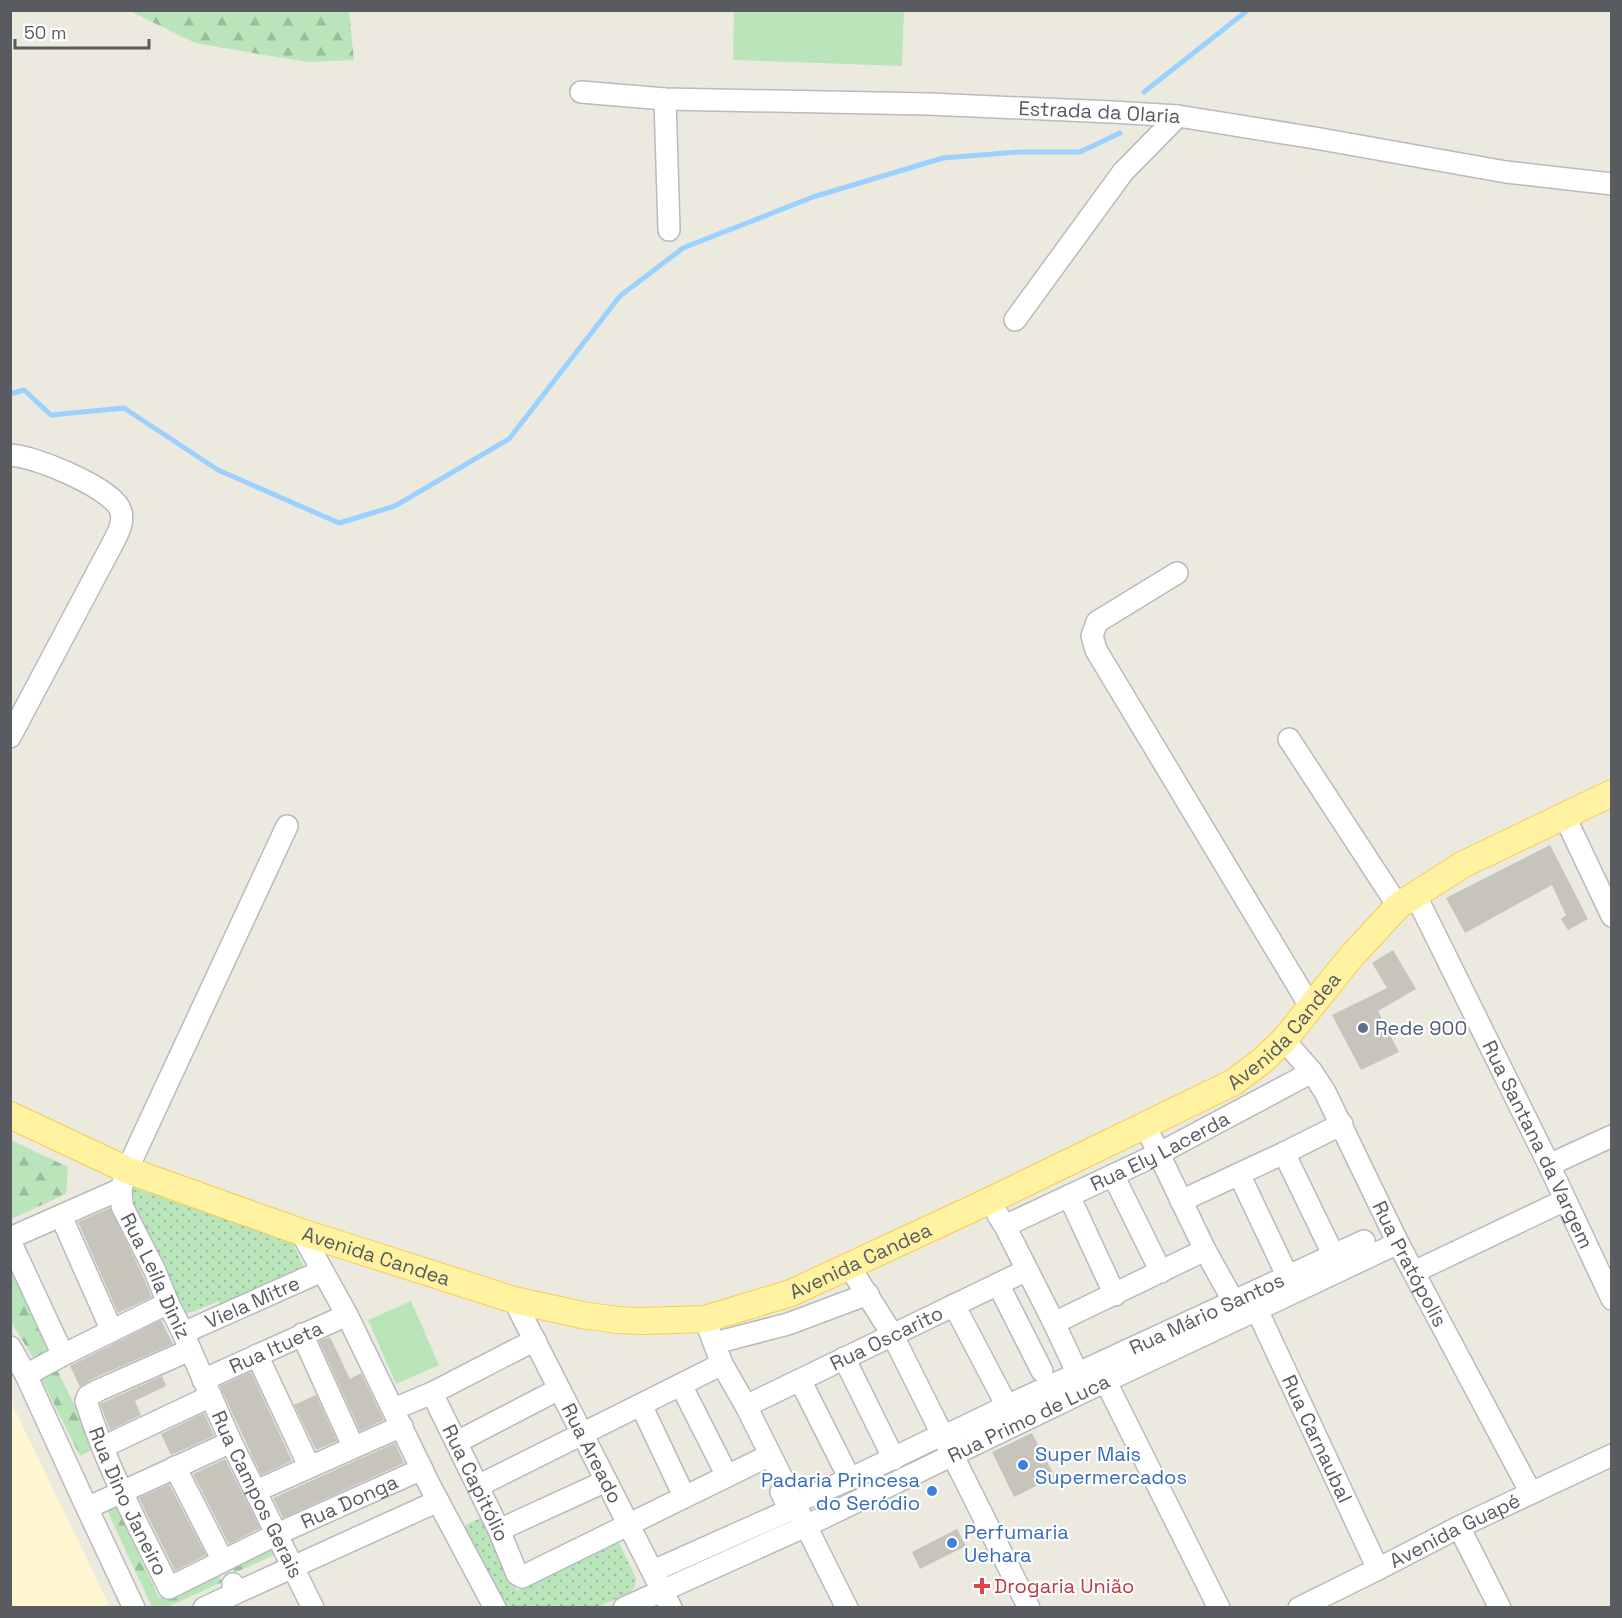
<svg xmlns="http://www.w3.org/2000/svg" width="1622" height="1618" viewBox="0 0 1622 1618" font-family="'Space Grotesk',sans-serif">
  <defs>
    <pattern id="grass-dots" width="8" height="8" patternUnits="userSpaceOnUse" patternTransform="scale(1.5)"><rect width="8" height="8" fill="#bae5bb"/><path d="M2 2h.1M6 6h.1" fill="none" stroke="#9abd9b" stroke-width="1.8" stroke-linecap="round"/></pattern>
    <pattern id="forest-firs" width="22" height="20" patternUnits="userSpaceOnUse" patternTransform="scale(1.5)"><rect width="22" height="20" fill="#bae5bb"/><path d="M5 1l3.5 6h-7zM16 11l3.5 6h-7z" fill="#9abd9b"/></pattern>
  </defs>
  <rect width="100%" height="100%" fill="#eceadf"/>
  <path fill="#fff6d2" d="M12,1404L110,1607H11L10,1405Z"/>
  <path fill="url(#grass-dots)" d="M135,1188L292,1241L307,1274L222,1310L219,1301L182,1316L121,1194Z
    M480,1518L517,1591L618,1541L636,1578L635,1586L631,1592L598,1607H499L460,1528Z"/>
  <path fill="url(#forest-firs)" d="M130,11H349L354,60L309,62L264,55L195,43Z
    M11,1140L68,1167L66,1194L11,1219Z
    M10,1266L55,1355L34,1359L11,1322Z
    M55,1366L96,1448L80,1456L39,1374Z
    M114,1502L159,1598L217,1571L222,1582L168,1607H152L105,1506Z
    M272,1545L277,1554L234,1573L230,1564Z"/>
  <path fill="#bae5bb" d="M734,11H904L902,66L733,60Z
    M411,1301L439,1365L396,1384L368,1320Z"/>
  <g fill="none" stroke-linecap="round" stroke-linejoin="round">
    <path stroke="#9cd1ff" stroke-width="5" d="M1144,92L1248,10
      M10,394L24,390L51,415L124,408L218,470L339,523L395,506L509,439L620,296L683,248L813,197L943,158L1019,152H1080L1120,133"/>
  </g>
  <path fill="#c7c4bc" d="M1550,845L1588,919L1568,930L1561,919L1566,915L1552,885L1465,933L1446,898Z
    M1393,950L1416,989L1378,1011L1399,1052L1361,1070L1332,1015L1387,988L1372,963Z
    M110,1208L143,1276L152,1297L118,1313L78,1222Z
    M161,1320L173,1344L94,1378L80,1387L70,1366Z
    M330,1337L350,1379L361,1373L384,1420L360,1431L319,1341Z
    M251,1372L292,1461L261,1475L220,1386Z
    M162,1376L166,1386L135,1401L141,1415L110,1430L100,1404Z
    M316,1395L337,1441L316,1450L294,1405Z
    M204,1413L214,1436L171,1455L161,1434Z
    M1032,1433L1055,1477L1014,1497L992,1452Z
    M395,1443L404,1463L283,1518L273,1498Z
    M225,1459L260,1528L229,1544L193,1474Z
    M169,1484L206,1555L175,1571L139,1498Z
    M957,1529L966,1546L920,1569L912,1552Z"/>
  <g fill="none" stroke-linecap="round" stroke-linejoin="round">
    <g stroke="#b7babf" stroke-width="24">
      <g id="minor">
        <path id="s1" d="M581,92L665,99L928,104L1112,112L1178,116L1315,138L1506,172L1612,184"/>
        <path d="M665,99L669,230"/>
        <path d="M1015,320L1123,172L1178,116"/>
        <path d="M10,455C35,456 106,486 119,507C125,518 120,529 115,539L10,737"/>
        <path d="M1177,573L1097,622L1092,636L1096,650L1310,1006"/>
        <path d="M1289,739L1398,906"/>
        <path d="M1564,815L1612,916"/>
        <path id="s2" d="M287,826L127,1170L121,1189L122,1206L155,1271L168,1303L183,1333L231,1442L313,1608"/>
        <path id="s3" d="M1415,894L1549,1165L1612,1299"/>
        <path id="s4" d="M1284,1040L1312,1072L1325,1092L1398,1243L1531,1493"/>
        <path d="M1145,1125L1205,1250L1239,1311"/>
        <path d="M1284,1153L1333,1254"/>
        <path d="M1549,1165L1612,1136"/>
        <path d="M1239,1174L1287,1275"/>
        <path d="M1113,1175L1161,1272"/>
        <path d="M1069,1196L1115,1295"/>
        <path d="M1181,1201L1284,1153L1342,1124"/>
        <path d="M998,1215L1005,1226L1054,1323L1083,1385"/>
        <path d="M61,1216L112,1331"/>
        <path id="s5" d="M1005,1226L1158,1154L1312,1072"/>
        <path d="M301,1232L347,1315L430,1486L495,1608"/>
        <path d="M10,1238L121,1189"/>
        <path d="M10,1241L63,1355"/>
        <path d="M849,1266L892,1334L1029,1608"/>
        <path d="M1414,1272L1565,1200"/>
        <path d="M998,1284L1042,1371"/>
        <path id="s6" d="M514,1300L671,1608"/>
        <path d="M954,1305L1007,1406"/>
        <path id="s7" d="M1257,1310L1378,1569"/>
        <path d="M705,1319L722,1364L746,1406L847,1608"/>
        <path d="M1054,1323L1205,1250"/>
        <path id="s8" d="M183,1333L322,1271"/>
        <path d="M302,1334L353,1446"/>
        <path d="M715,1343L788,1324L868,1294"/>
        <path d="M10,1347L26,1375L87,1508L134,1608"/>
        <path id="s9" d="M190,1350L99,1390L88,1396L86,1401C106,1466 139,1527 169,1588L277,1534L422,1469"/>
        <path d="M257,1355L309,1466"/>
        <path d="M844,1358L894,1459"/>
        <path d="M26,1375L63,1355L168,1303"/>
        <path id="s10" d="M203,1380L347,1315"/>
        <path d="M800,1380L850,1479"/>
        <path d="M1106,1382L1219,1608"/>
        <path d="M681,1385L727,1476"/>
        <path id="s11" d="M432,1393L499,1530L517,1574L522,1577L770,1455"/>
        <path d="M641,1405L684,1496"/>
        <path id="s12" d="M746,1406L1027,1270"/>
        <path d="M394,1409L432,1393L535,1340"/>
        <path id="s13" d="M953,1432L1007,1406L1364,1241"/>
        <path d="M457,1442L559,1389"/>
        <path d="M103,1447L211,1396"/>
        <path d="M175,1467L223,1561"/>
        <path d="M478,1486L722,1364"/>
        <path d="M256,1491L402,1426"/>
        <path d="M808,1497L850,1479L941,1435"/>
        <path d="M87,1508L231,1442"/>
        <path d="M1459,1527L1500,1608"/>
        <path d="M499,1530L606,1481"/>
        <path d="M653,1571L790,1510L781,1492"/>
        <path d="M204,1608L236,1593L233,1584L238,1592L438,1501"/>
        <path id="s14" d="M624,1608L806,1526L1085,1391L1398,1243"/>
        <path id="s15" d="M1299,1608L1378,1569L1459,1527L1612,1455"/>
      </g>
    </g>
    <g stroke="#f6cc4f" stroke-width="28">
      <g id="major">
        <path id="s16" d="M10,1115L127,1170L301,1232L514,1300L582,1315L618,1320L642,1321L705,1319L791,1293L989,1201L1234,1082L1263,1060L1284,1040L1350,958L1398,906L1462,865L1612,793"/>
      </g>
    </g>
    <use href="#minor" stroke="#fff" stroke-width="21"/>
    <use href="#major" stroke="#fff3a1" stroke-width="26"/>
  </g>
  <circle fill="#5c6f8a" stroke="#fff" stroke-width="2" cx="1363" cy="1028" r="6"/>
  <g fill="#3f7fe0" stroke="#fff" stroke-width="2">
    <circle cx="1023" cy="1465" r="6"/>
    <circle cx="932" cy="1491" r="6"/>
    <circle cx="952" cy="1543" r="6"/>
  </g>
  <path fill="#e0444e" stroke="#fff" stroke-width="2" d="M979 1577h6v6h6v6h-6v6h-6v-6h-6v-6h6z"/>
  <g text-anchor="middle" dominant-baseline="central" stroke-width="4.5" stroke-linejoin="round" paint-order="stroke">
    <g font-size="20" fill="#585c61" stroke="#fff">
      <text stroke="none"><textPath href="#s1" startOffset="519">Estrada da Olaria</textPath></text>
      <text stroke="none"><textPath href="#s16" startOffset="1383">Avenida Candea</textPath></text>
      <text stroke="none"><textPath href="#s3" startOffset="279">Rua Santana da Vargem</textPath></text>
      <text stroke="none"><textPath href="#s5" startOffset="172">Rua Ely Lacerda</textPath></text>
      <text stroke="none"><textPath href="#s16" startOffset="393">Avenida Candea</textPath></text>
      <text stroke="none"><textPath href="#s16" startOffset="897">Avenida Candea</textPath></text>
      <text stroke="none"><textPath href="#s4" startOffset="258">Rua Pratópolis</textPath></text>
      <text stroke="none"><textPath href="#s2" startOffset="494">Rua Leila Diniz</textPath></text>
      <text stroke="none"><textPath href="#s8" startOffset="76">Viela Mitre</textPath></text>
      <text stroke="none"><textPath href="#s13" startOffset="280">Rua Mário Santos</textPath></text>
      <text stroke="none"><textPath href="#s12" startOffset="156">Rua Oscarito</textPath></text>
      <text stroke="none"><textPath href="#s10" startOffset="80">Rua Itueta</textPath></text>
      <text stroke="none"><textPath href="#s14" startOffset="447">Rua Primo de Luca</textPath></text>
      <text stroke="none"><textPath href="#s7" startOffset="142">Rua Carnaubal</textPath></text>
      <text stroke="none"><textPath href="#s6" startOffset="172">Rua Areado</textPath></text>
      <text stroke="none"><textPath href="#s11" startOffset="100">Rua Capitólio</textPath></text>
      <text stroke="none"><textPath href="#s2" startOffset="735">Rua Campos Gerais</textPath></text>
      <text stroke="none"><textPath href="#s9" startOffset="226">Rua Dino Janeiro</textPath></text>
      <text stroke="none"><textPath href="#s9" startOffset="522">Rua Donga</textPath></text>
      <text stroke="none"><textPath href="#s15" startOffset="174">Avenida Guapé</textPath></text>
    </g>
    <g font-size="20" fill="#4e5e75" stroke="#fff" text-anchor="start">
      <text x="1375" y="1028">Rede 900</text>
    </g>
    <g font-size="20" fill="#366cbe" stroke="#fff" text-anchor="start">
      <text x="1035" y="1454">Super Mais<tspan x="1035" dy="23">Supermercados</tspan></text>
      <text x="920" y="1480" text-anchor="end">Padaria Princesa<tspan x="920" dy="23">do Seródio</tspan></text>
      <text x="964" y="1532">Perfumaria<tspan x="964" dy="23">Uehara</tspan></text>
    </g>
    <g font-size="20" fill="#be3a42" stroke="#fff" text-anchor="start">
      <text x="994" y="1586">Drogaria União</text>
    </g>
  </g>
  <rect width="1622" height="1618" fill="none" stroke="#585c61" stroke-width="24"/>
  <path d="M15 39v9h134v-9" fill="none" stroke="#585c61" stroke-width="3"/>
  <text x="24" y="39" font-size="18" fill="#585c61" stroke="#ffffff" stroke-width="4.5" paint-order="stroke">50 m</text>
</svg>
